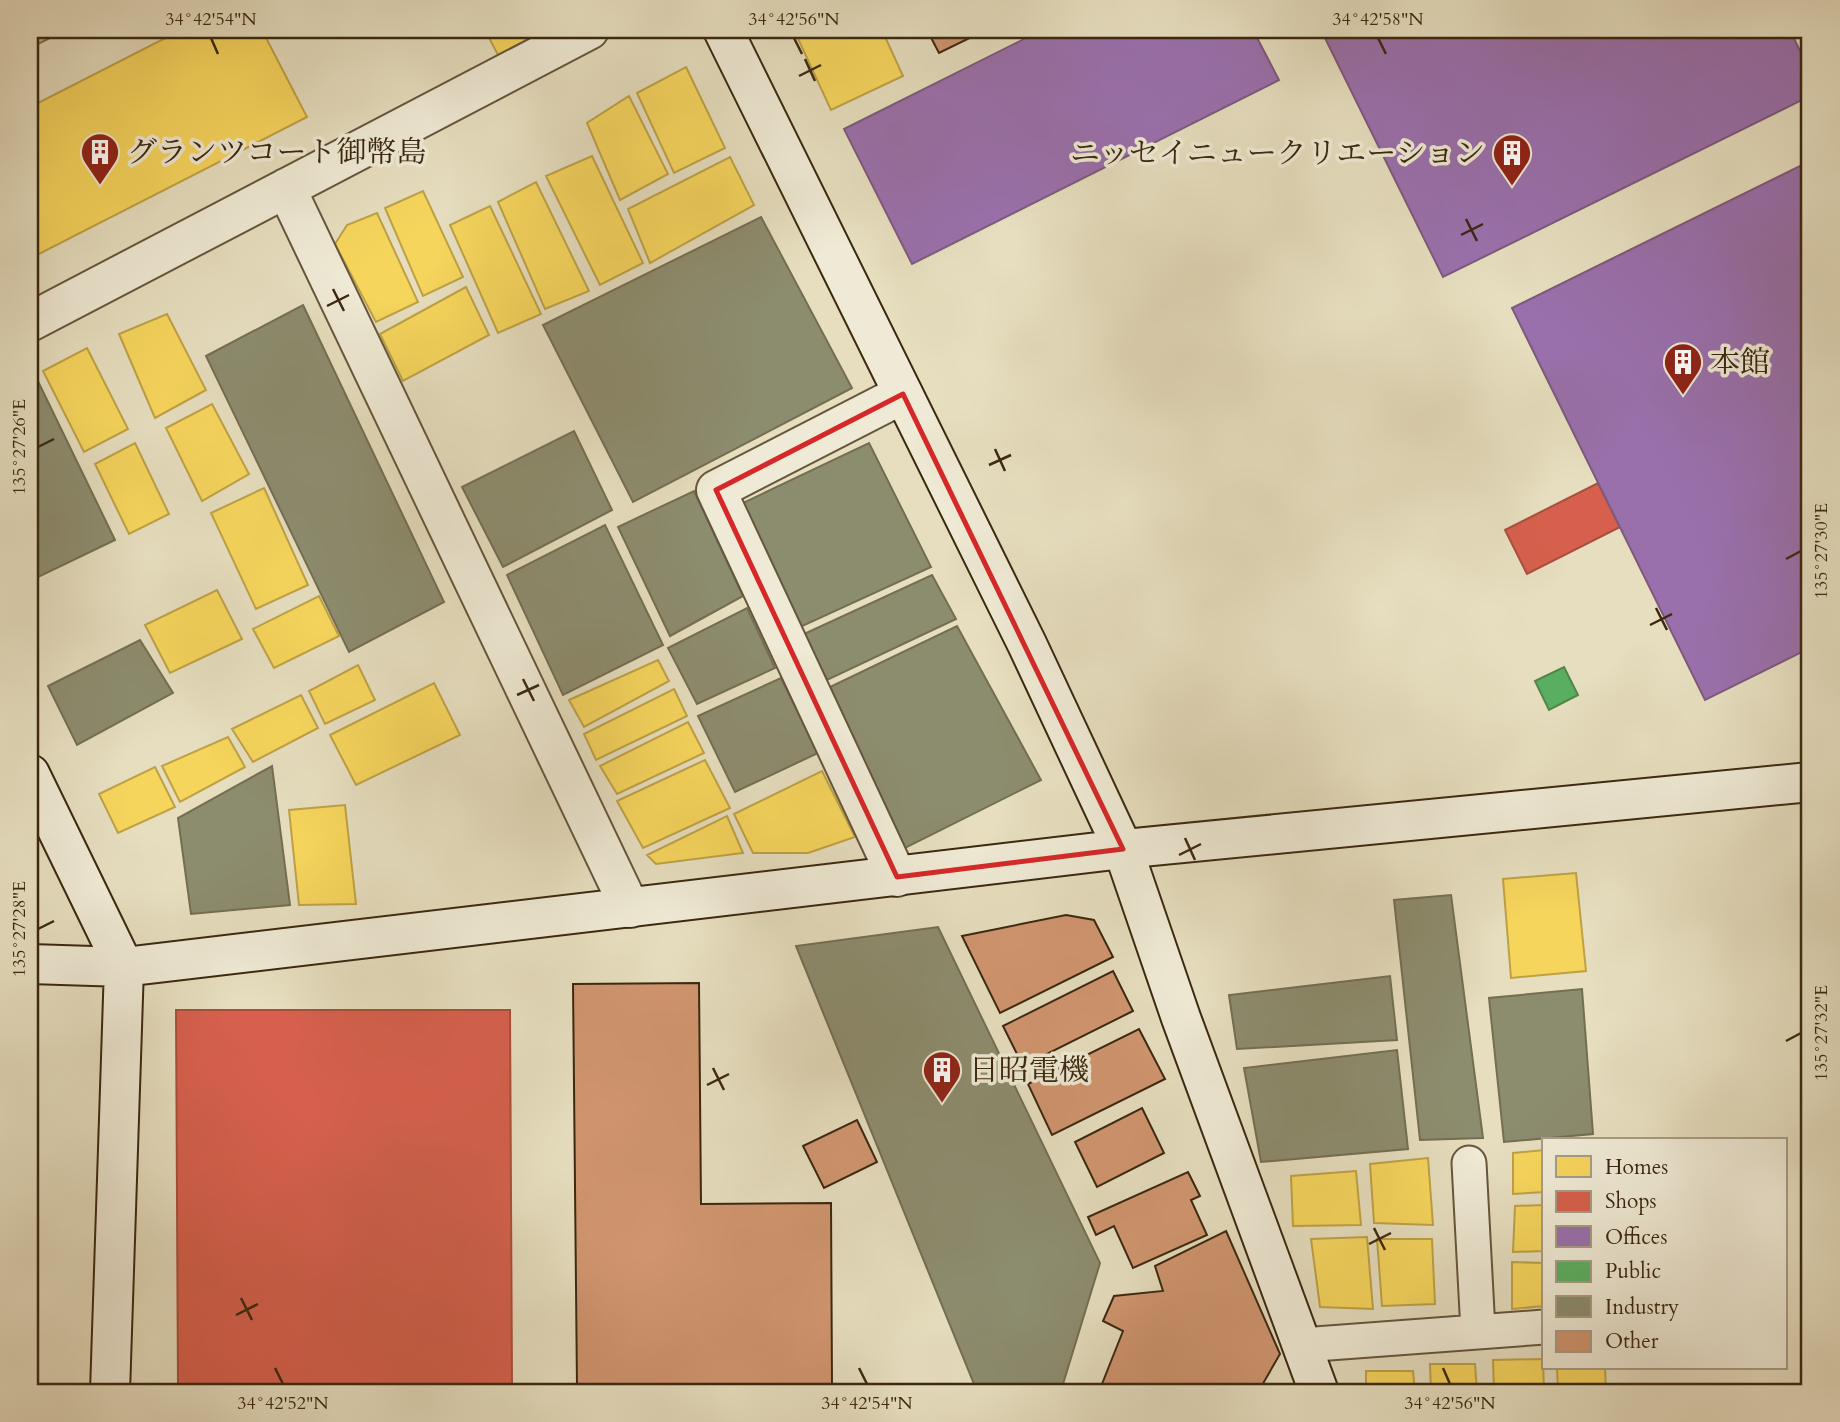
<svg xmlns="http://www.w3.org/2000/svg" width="1840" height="1422" viewBox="0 0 1840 1422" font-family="Cardo,'Noto Serif JP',serif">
  <defs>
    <pattern id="cemetery-stones" width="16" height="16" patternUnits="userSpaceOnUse" patternTransform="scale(1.75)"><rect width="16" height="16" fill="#bbc08e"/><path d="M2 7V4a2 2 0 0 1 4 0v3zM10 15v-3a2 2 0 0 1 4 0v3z" fill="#999c73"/></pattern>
  </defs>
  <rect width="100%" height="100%" fill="#e6debf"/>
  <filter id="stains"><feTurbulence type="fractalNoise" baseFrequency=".00286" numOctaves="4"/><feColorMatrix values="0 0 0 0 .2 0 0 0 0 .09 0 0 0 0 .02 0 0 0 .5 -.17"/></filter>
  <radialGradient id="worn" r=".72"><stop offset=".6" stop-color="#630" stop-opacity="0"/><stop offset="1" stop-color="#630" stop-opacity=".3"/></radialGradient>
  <path fill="url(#cemetery-stones)" stroke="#7b744f" stroke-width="2" d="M30,30H66L30,48Z"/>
  <path fill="#f6d55c" stroke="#bea145" stroke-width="2" d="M181,30H262L307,117L31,258L30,107Z
    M485,30H549L498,55Z
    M794,30H882L903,76L831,110Z
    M686,67L725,148L674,173L637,93Z
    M629,96L668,174L620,200L587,123Z
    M592,156L643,263L600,285L546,176Z
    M730,157L754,205L650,263L628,209Z
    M536,182L589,291L545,309L498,202Z
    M423,191L463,277L423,296L385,208Z
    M490,206L541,314L498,333L450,225Z
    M377,213L418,302L376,322L335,244L347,225Z
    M466,287L489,335L403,381L380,334Z
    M167,314L206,390L155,418L119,334Z
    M87,348L128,429L84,452L43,371Z
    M212,404L249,474L202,501L166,428Z
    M135,443L169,514L129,534L95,464Z
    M264,488L308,585L256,609L211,513Z
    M217,590L242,639L170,673L145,625Z
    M319,596L339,636L274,668L253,629Z
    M658,660L669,681L584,727L569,700Z
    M358,665L375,700L325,724L309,691Z
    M434,683L460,735L356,785L330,735Z
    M674,689L687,716L596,760L584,734Z
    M301,695L318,728L253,762L232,729Z
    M688,722L704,753L617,794L600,766Z
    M228,737L245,767L180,802L162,766Z
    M705,760L730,808L643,848L617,801Z
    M155,767L175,807L118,833L99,794Z
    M822,771L855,837L808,853H753L734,814Z
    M345,805L356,904L299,905L289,810Z
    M727,816L743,853L656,864L647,855Z
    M1576,873L1586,971L1511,978L1503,879Z
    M1544,1150V1192L1513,1194V1153Z
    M1428,1158L1433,1225L1374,1223L1370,1164Z
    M1356,1171L1361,1225L1293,1226L1291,1176Z
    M1544,1205V1251L1513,1252L1515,1206Z
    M1367,1237L1373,1309L1320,1307L1311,1239Z
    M1377,1239H1432L1435,1304L1382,1306Z
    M1512,1262L1544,1263V1306L1512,1309Z
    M1543,1359L1544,1392H1494L1493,1360Z
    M1430,1364H1475L1477,1392H1431Z
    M1557,1368H1605L1606,1392H1558Z
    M1366,1371H1413L1415,1392H1366Z"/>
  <path fill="#d6604d" stroke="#a84f3b" stroke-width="2" d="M1598,483L1620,527L1527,574L1505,530Z
    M176,1010H510L512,1386L178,1387Z"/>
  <path fill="#9970ab" stroke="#7d5a7c" stroke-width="2" d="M1042,30H1253L1279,80L912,264L844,129Z
    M1321,30H1790L1810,72V96L1443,277Z
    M1810,161V648L1705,700L1512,308Z"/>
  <path fill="#5aae61" stroke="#518649" stroke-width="2" d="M1564,667L1578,695L1549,710L1535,681Z"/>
  <path fill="#8c8c6e" stroke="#746e52" stroke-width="2" d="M761,217L852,388L633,502L543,325Z
    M303,305L444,602L349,652L206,356Z
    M33,371L115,540L34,579L30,571V373Z
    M574,431L612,510L503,567L462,487Z
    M869,443L931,567L798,628L743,503Z
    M694,491L743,596L670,636L618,527Z
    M605,525L663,645L563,695L507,575Z
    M932,575L956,619L827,680L804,634Z
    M747,608L775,668L697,704L668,648Z
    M957,626L1041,780L905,848L830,687Z
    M140,640L173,693L77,745L48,686Z
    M781,678L818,753L735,792L698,716Z
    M272,766L290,905L191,914L178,818Z
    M1451,895L1483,1138L1420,1140L1394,900Z
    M938,927L1100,1263L1063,1384L976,1389L796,946Z
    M1390,976L1397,1040L1237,1049L1229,995Z
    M1582,989L1593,1134L1504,1142L1489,998Z
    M1397,1050L1408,1149L1261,1162L1244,1068Z"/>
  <path fill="#d0956f" stroke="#3b2810" stroke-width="2" d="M927,30H986L939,53Z
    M1066,915L1094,920L1113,957L1000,1013L962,936Z
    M1113,971L1133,1011L1023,1066L1003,1026Z
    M699,983L701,1204L831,1203L832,1385L577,1387L573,984Z
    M1139,1029L1165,1079L1052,1135L1028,1084Z
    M1142,1108L1164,1153L1097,1187L1075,1142Z
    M857,1120L877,1162L824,1188L803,1146Z
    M1188,1172L1200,1196L1191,1200L1207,1235L1133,1268L1114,1226L1096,1235L1088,1217Z
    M1226,1231L1280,1354L1261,1387L1102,1384L1123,1331L1103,1321L1114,1296L1163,1291L1155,1266Z"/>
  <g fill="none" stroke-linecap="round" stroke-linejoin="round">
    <g stroke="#66563c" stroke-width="37">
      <path id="lane" d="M1469,1163L1478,1331
        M1302,1345L1544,1327"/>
    </g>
    <g stroke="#66563c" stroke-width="42">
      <path id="street" d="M286,188L630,908
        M30,322L589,30
        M897,877L716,490L903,394"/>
    </g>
    <g stroke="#3b2810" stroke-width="42">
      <path id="secondary" d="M723,30L1027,644L1123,849L1181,1018L1319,1392
        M30,774L124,967L110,1392
        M30,964L124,967L1123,849L1810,782"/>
    </g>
    <use href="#lane" stroke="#efead5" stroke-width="33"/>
    <use href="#street" stroke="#efead5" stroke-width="38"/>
    <use href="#secondary" stroke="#efead5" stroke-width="38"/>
  </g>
  <path fill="none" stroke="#d62828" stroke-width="5" stroke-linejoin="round" d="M903,394L1123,849L897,877L716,490Z"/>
  <path fill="none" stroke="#3b2810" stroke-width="2.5" d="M211,38L218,54M794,38L802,54M1378,38L1386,54M805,59L815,81M799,76L821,65M1466,219L1477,241M1461,235L1483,224M333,289L344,311M327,306L349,295M38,447L54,439M995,449L1005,471M989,465L1011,455M1786,559L1801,551M1656,608L1667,630M1650,625L1672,614M523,679L534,701M517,695L539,685M1185,838L1195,860M1179,855L1201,844M38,929L54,921M1786,1041L1801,1033M713,1068L724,1090M707,1085L729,1074M1374,1228L1385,1250M1369,1244L1391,1233M241,1298L252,1320M236,1315L258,1304M275,1368L283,1384M859,1368L867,1384M1443,1368L1450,1384"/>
  <defs>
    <g id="building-pin" transform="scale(2.0125)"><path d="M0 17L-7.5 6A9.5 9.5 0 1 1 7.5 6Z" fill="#8f2418" stroke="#efead5"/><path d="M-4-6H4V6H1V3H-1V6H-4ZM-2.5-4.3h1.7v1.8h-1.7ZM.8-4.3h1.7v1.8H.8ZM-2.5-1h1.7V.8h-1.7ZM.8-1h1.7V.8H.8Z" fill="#fff"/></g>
  </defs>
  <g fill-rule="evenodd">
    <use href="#building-pin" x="100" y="152"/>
    <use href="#building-pin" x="1512" y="153"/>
    <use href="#building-pin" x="1683" y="362"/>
    <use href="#building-pin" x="942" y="1070"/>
  </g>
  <g text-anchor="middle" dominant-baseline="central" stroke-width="7" stroke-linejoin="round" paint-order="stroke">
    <g font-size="30" fill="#3b2810" stroke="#efead5" text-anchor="start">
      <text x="127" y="152">グランツコート御幣島</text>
      <text x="1485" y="153" text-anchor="end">ニッセイニュークリエーション</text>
      <text x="1710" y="362">本館</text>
      <text x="969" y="1070">日昭電機</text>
    </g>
  </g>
  <rect width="1840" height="1422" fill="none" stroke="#e6debf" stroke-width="77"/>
  <rect x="1542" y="1138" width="245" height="231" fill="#efead5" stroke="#a79c86" stroke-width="2"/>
  <rect x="1556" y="1156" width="35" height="21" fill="#f6d55c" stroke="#a79c86" stroke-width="2"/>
  <text x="1605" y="1174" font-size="21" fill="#3b2810">Homes</text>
  <rect x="1556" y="1191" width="35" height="21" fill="#d6604d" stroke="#a79c86" stroke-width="2"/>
  <text x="1605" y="1208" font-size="21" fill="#3b2810">Shops</text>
  <rect x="1556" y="1226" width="35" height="21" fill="#9970ab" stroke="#a79c86" stroke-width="2"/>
  <text x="1605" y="1244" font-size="21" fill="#3b2810">Offices</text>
  <rect x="1556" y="1261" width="35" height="21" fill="#5aae61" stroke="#a79c86" stroke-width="2"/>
  <text x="1605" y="1278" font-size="21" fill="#3b2810">Public</text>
  <rect x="1556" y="1296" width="35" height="21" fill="#8c8c6e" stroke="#a79c86" stroke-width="2"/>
  <text x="1605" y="1314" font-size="21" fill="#3b2810">Industry</text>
  <rect x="1556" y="1331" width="35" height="21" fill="#d0956f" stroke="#a79c86" stroke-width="2"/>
  <text x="1605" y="1348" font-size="21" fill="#3b2810">Other</text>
  <rect x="38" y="38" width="1763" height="1346" fill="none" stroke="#3b2810" stroke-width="2.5"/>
  <g font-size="18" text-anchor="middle" fill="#3b2810">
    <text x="211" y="25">34°42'54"N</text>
    <text x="794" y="25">34°42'56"N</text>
    <text x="1378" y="25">34°42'58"N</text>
    <text transform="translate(19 447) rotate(-90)" y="6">135°27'26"E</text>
    <text transform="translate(1821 551) rotate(-90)" y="6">135°27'30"E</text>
    <text transform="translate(19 929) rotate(-90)" y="6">135°27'28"E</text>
    <text transform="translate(1821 1033) rotate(-90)" y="6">135°27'32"E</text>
    <text x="283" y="1409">34°42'52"N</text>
    <text x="867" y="1409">34°42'54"N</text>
    <text x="1450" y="1409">34°42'56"N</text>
  </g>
  <rect width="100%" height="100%" filter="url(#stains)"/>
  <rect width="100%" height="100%" fill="url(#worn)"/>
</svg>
